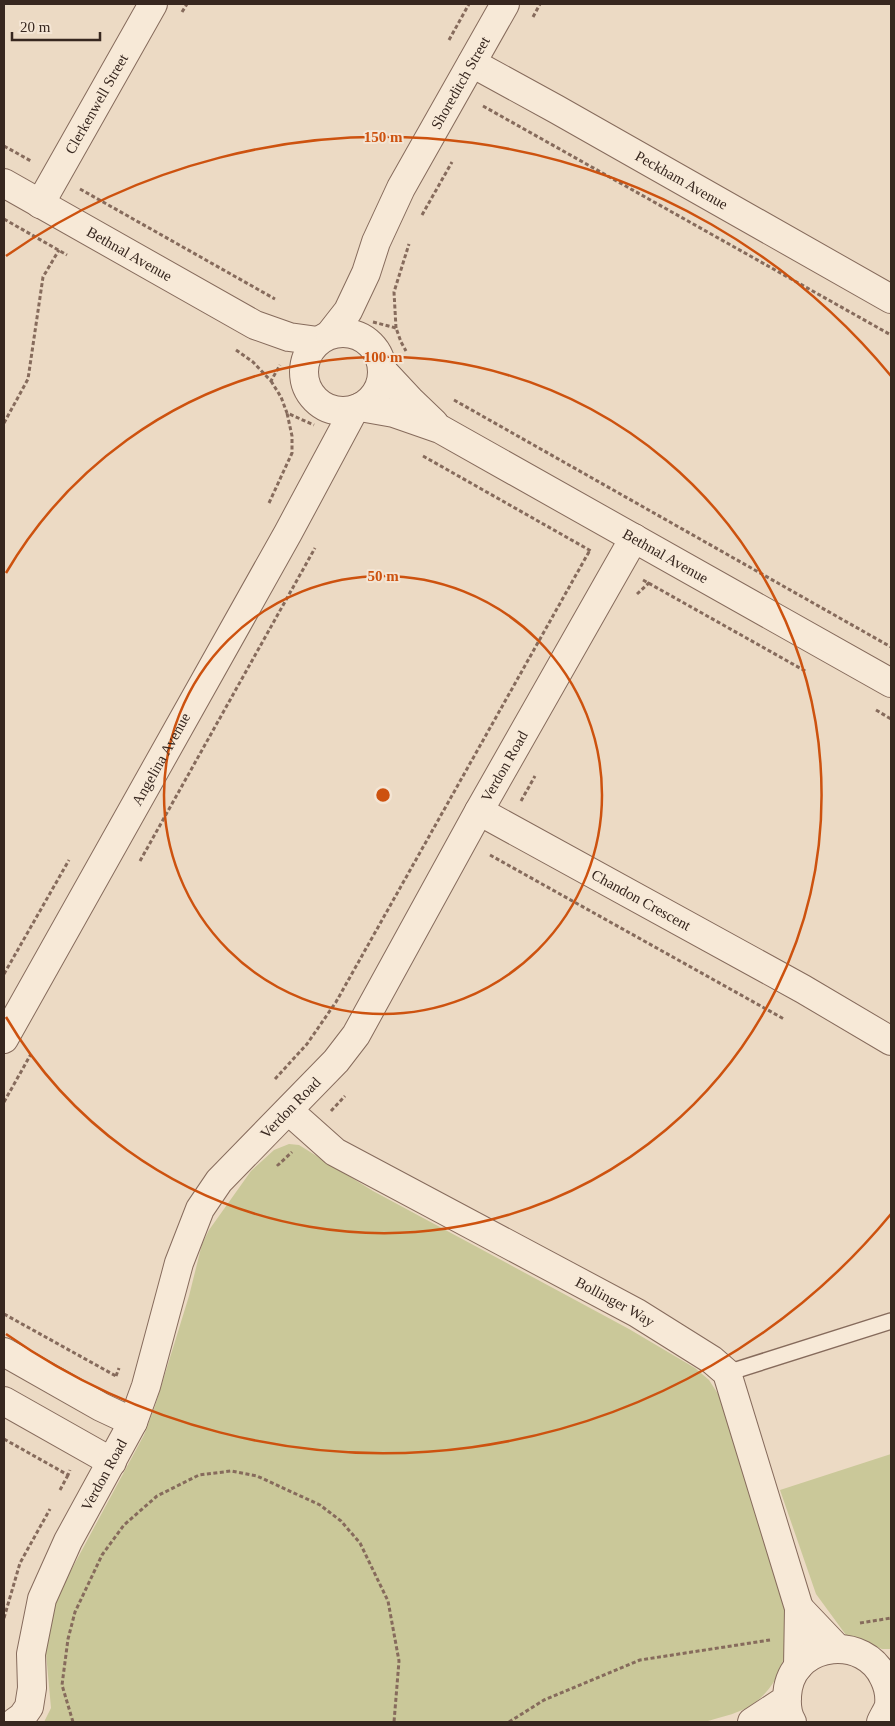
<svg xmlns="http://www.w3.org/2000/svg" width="895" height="1726" viewBox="0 0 895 1726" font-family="Georgia,serif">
  <rect width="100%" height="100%" fill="#ecdac4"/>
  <path fill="#cac899" d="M289,1144L299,1145L373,1191L629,1329L695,1368L709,1380L720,1397C732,1429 743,1461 754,1494C774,1551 816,1653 757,1701C743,1713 721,1717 704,1722H44L51,1708L46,1653L48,1628L55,1600L144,1435L155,1406L189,1296L202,1244L209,1230L251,1171L274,1150Z
    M891,1454V1649H882L846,1635L816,1594L780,1490Z"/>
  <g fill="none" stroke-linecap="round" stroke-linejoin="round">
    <g stroke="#866b5c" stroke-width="18">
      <path id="service" d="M727,1373L891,1321"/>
    </g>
    <g stroke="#866b5c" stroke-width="30">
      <g id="minor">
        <path id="s1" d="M472,63L556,109L891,299"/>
        <path id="s2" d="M4,183L255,325L289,337L318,341"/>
        <path id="s3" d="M40,204L153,4"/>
        <circle cx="343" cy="372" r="39"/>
        <path id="s4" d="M330,334L348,311L366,273L376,242L401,188L505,4"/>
        <path d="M382,370L410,400L434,423"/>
        <path id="s5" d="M360,407L394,413L440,429L891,683"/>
        <path id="s6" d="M479,811L803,989L891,1041"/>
        <path id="s7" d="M4,1039L288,533L354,410"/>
        <path id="s8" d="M289,1111L335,1152L637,1313L712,1360L727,1373L799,1608L798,1667"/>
        <path d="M4,1352L101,1407L133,1422"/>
        <path d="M4,1401L112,1462"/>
        <path d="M799,1608L837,1648"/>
        <path id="s9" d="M15,1722L22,1717L29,1707L32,1688L31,1654L42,1599L68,1541L133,1422L146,1386L179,1263L200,1209L219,1181L336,1061L356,1035L479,811L634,538"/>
      </g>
    </g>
    <g stroke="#866b5c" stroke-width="30">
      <path id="tertiary" d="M752,1722L787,1699
        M792,1722C786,1712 786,1700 788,1688C797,1641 865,1635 884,1678C888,1686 890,1696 889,1705C888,1710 883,1717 881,1722"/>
    </g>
    <path stroke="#866b5c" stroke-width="3" stroke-dasharray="4 2.5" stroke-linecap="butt" d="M182,12L187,4
      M533,17L540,4
      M449,40L469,4
      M483,106L891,335
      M4,146L31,161
      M80,189L275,299
      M422,215L452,162
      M4,219L67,255
      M373,322L396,328L401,342L406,351
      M396,328L394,292L409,244
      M236,350L253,362L271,381L280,365
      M271,381L281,397L287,413L314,425
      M454,400L891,647
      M4,423L28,379L43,277L59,250
      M423,456L591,551
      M269,503L292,453V436L287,413
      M643,580L807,672
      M637,594L651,581
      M876,710L891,719
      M521,801L535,776
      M490,855L784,1019
      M140,861L315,548
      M4,974L69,860
      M275,1079L307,1044L336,1002L590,550
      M4,1102L31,1054
      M331,1111L345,1096
      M277,1164L278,1165L292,1152
      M4,1314L116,1376
      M116,1376L119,1368
      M4,1439L68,1475L70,1470
      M60,1490L68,1475
      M4,1618L20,1563L50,1509
      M860,1623L891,1618
      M73,1722L62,1685L68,1639L75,1612L102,1555L124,1525L157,1496L199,1475L231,1471L257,1476L320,1505L341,1521L360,1543L388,1601L399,1661L394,1722
      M509,1722L544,1700L640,1660L770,1640"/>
    <use href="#service" stroke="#f7e9d7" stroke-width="15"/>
    <use href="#minor" stroke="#f7e9d7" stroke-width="28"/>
    <use href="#tertiary" stroke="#f7e9d7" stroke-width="28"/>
  </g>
  <g fill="none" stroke="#cd520f" stroke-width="2.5">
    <circle cx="383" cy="795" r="219"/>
    <path d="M6 573A438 438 0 1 1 6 1017"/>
    <path d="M891 1214A658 658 0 0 1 6 1334M6 256A658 658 0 0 1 891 376"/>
  </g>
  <g text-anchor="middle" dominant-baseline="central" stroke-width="4" stroke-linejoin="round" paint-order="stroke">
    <g font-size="15" fill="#37271f" stroke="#f4e5d4">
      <text stroke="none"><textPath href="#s4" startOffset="284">Shoreditch Street</textPath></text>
      <text stroke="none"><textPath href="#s3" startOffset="115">Clerkenwell Street</textPath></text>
      <text stroke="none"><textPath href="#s1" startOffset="240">Peckham Avenue</textPath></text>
      <text stroke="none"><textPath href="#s2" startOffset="144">Bethnal Avenue</textPath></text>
      <text stroke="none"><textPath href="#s5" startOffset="342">Bethnal Avenue</textPath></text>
      <text stroke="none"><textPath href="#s7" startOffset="321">Angelina Avenue</textPath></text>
      <text stroke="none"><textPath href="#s9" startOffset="1094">Verdon Road</textPath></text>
      <text stroke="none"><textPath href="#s6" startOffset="185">Chandon Crescent</textPath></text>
      <text stroke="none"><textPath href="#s9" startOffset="689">Verdon Road</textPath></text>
      <text stroke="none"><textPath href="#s8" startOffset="379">Bollinger Way</textPath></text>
      <text stroke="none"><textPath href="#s9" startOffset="269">Verdon Road</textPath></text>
    </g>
  </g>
  <circle cx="383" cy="795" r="8" fill="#cd520f" stroke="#f4e5d4" stroke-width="2.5"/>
  <g font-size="15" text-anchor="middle" font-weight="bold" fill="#cd520f" stroke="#f4e5d4" stroke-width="4" stroke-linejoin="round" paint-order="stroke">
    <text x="383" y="142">150 m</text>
    <text x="383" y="362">100 m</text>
    <text x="383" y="581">50 m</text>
  </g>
  <rect width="895" height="1726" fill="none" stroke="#37271f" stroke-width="10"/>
  <path d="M12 32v8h88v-8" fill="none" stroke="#37271f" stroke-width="2.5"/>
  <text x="20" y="32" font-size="15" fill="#37271f" stroke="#f4e5d4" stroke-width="4" paint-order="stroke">20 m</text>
</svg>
